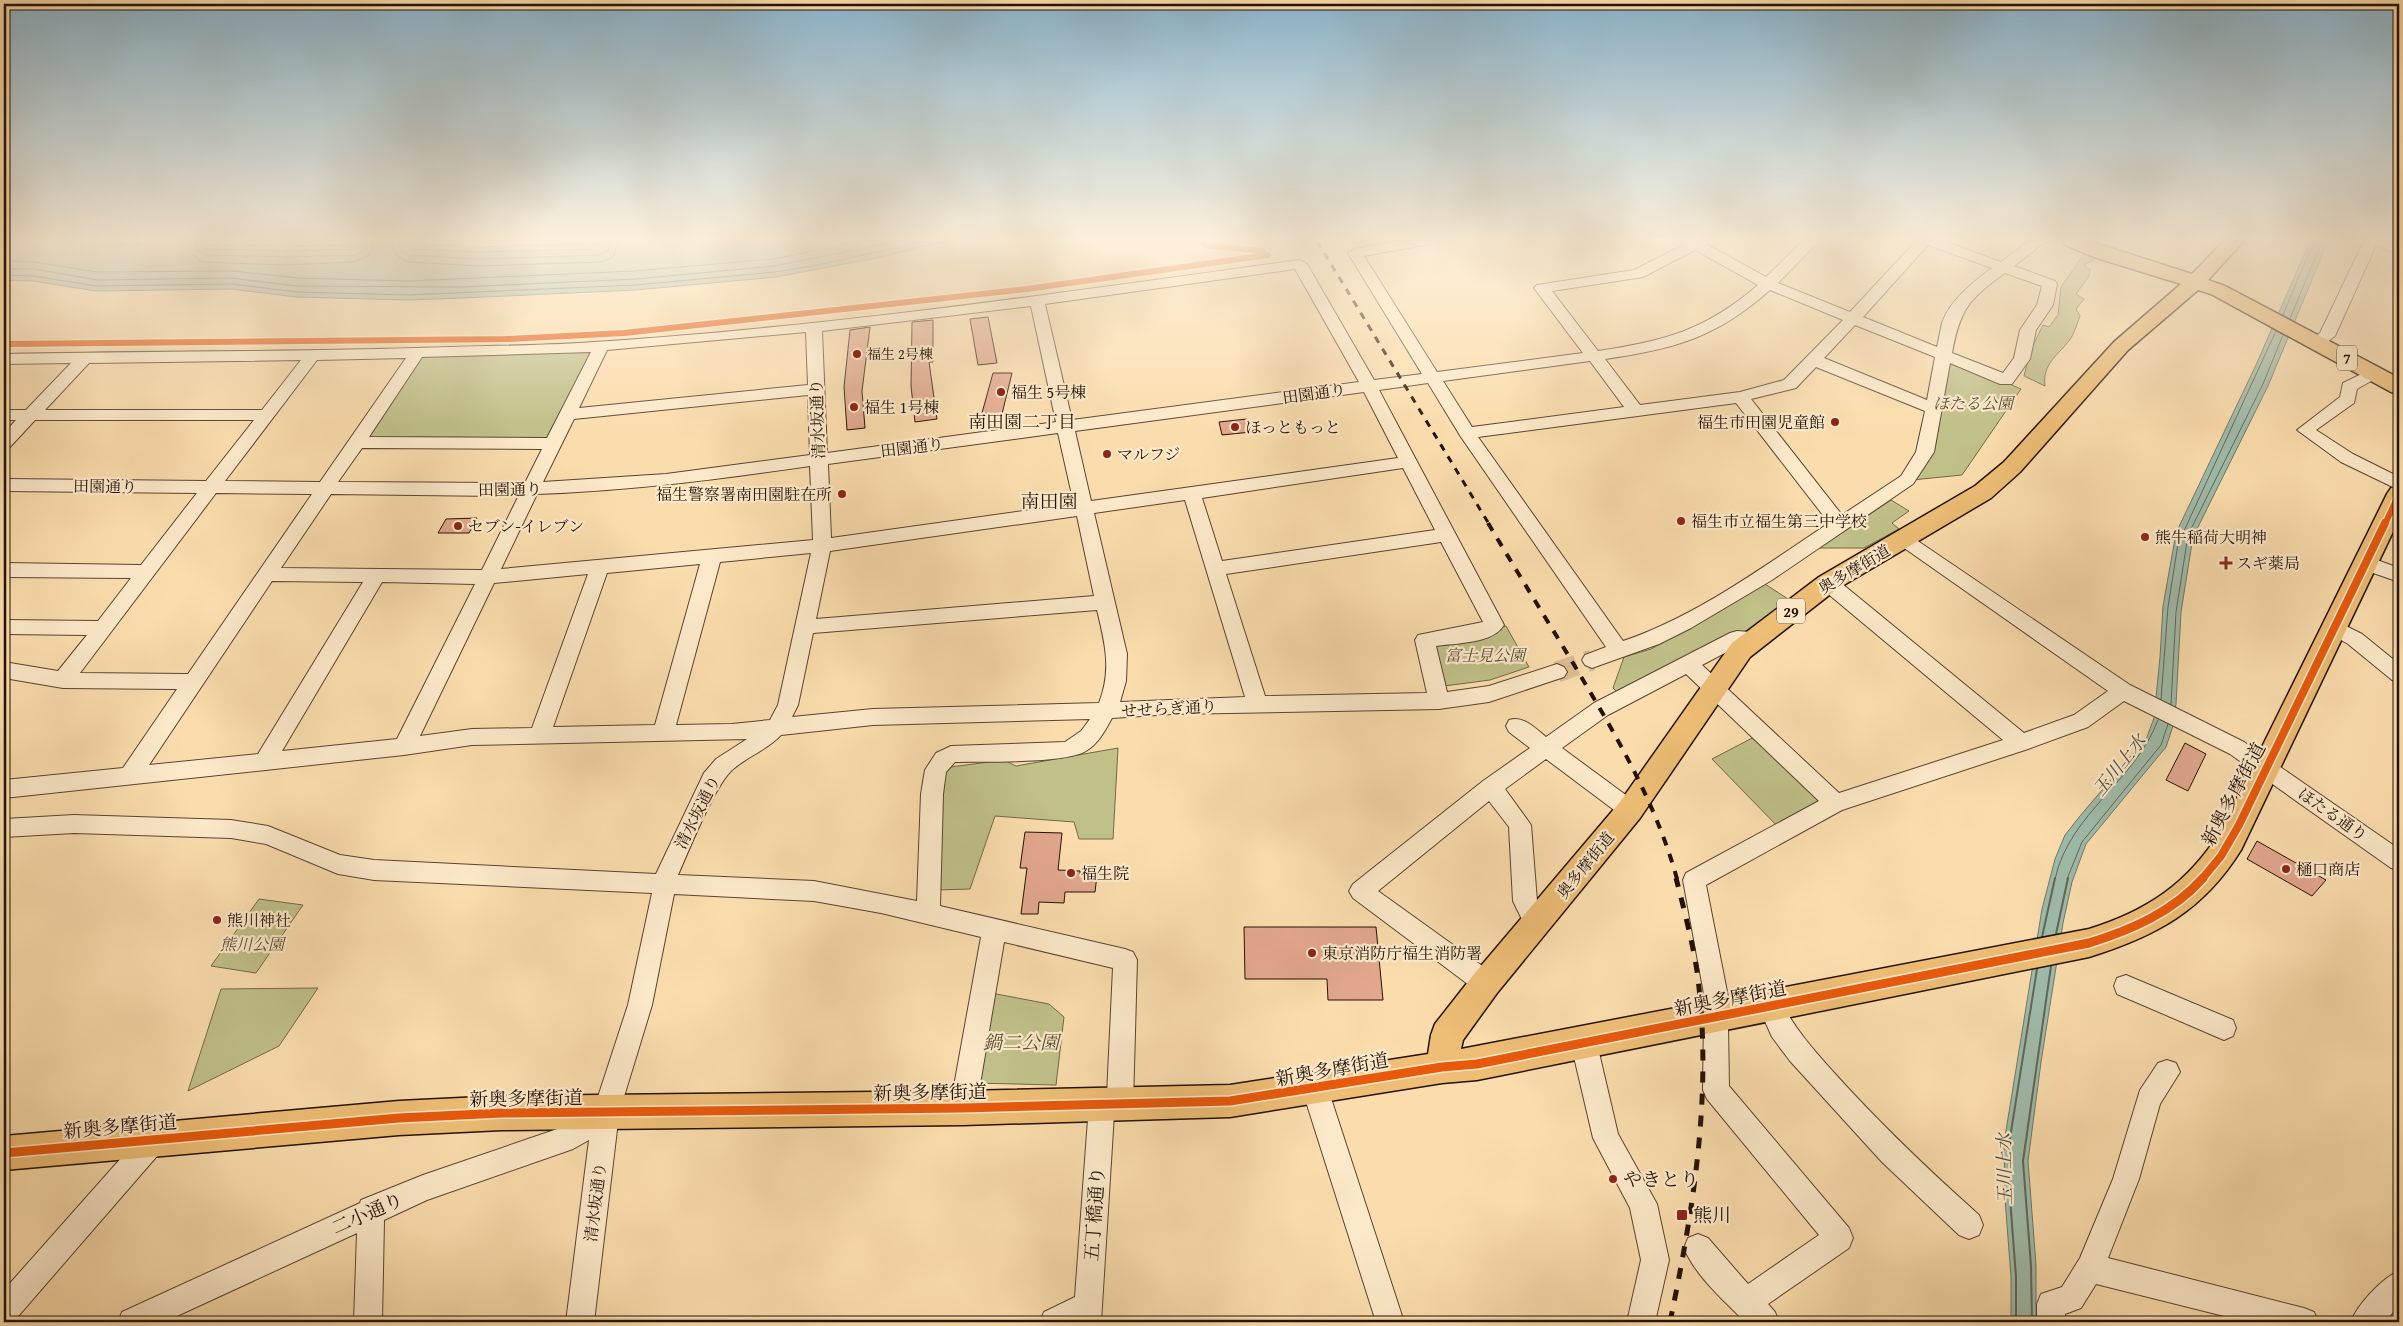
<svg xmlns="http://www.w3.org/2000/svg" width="2403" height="1326" viewBox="0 0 2403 1326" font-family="'Gentium Book Plus','Noto Serif JP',serif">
  <rect width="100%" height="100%" fill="#fbddad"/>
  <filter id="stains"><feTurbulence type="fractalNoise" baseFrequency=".004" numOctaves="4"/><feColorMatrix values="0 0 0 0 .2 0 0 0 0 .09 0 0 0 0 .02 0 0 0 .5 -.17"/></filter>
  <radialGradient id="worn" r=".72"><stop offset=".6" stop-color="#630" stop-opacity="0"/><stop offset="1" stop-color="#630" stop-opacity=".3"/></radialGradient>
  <path fill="#c0c089" stroke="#726848" d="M2084,254L2098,257L2084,265L2090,270L2089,276L2076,294L2084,299L2076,309L2080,316C2077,323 2075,332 2071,338C2059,355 2042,363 2045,386L2024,376L2030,352L2043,325L2049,327L2058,315L2061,287Z
    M595,348L552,440L361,439L418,354Z
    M1948,357L2021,389L1962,475L1912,480Z
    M1891,500L1909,511L1892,523L1899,529L1864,548H1819Z
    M1765,584L1788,599L1760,624L1619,694L1613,688L1624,657L1651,649Z
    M1506,626L1529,667L1490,680L1444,686L1433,638Z
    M1758,735L1822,800L1782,831L1712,759Z
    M1118,748L1113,839H1079L1074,822L995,816L970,889L937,890L943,768L1004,760L1016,766Z
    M259,899L303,905L256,973L211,966Z
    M318,988L279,1046L188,1091L221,989Z
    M991,993L1049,1004L1064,1017L1056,1085L973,1083Z"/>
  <path fill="#9fbcab" stroke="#6d7869" d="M4,241L289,246L390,243L480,247L650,241H945L882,257L776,277L636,290L462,298L409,300L296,297L231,289L96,291L33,281L4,280Z
    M2310,241H2328L2268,386L2193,537L2181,612L2176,704L2173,726L2166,747L2086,844L2072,882L2063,923L2041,1062L2028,1161L2036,1265V1322H2011V1277L2005,1199L2004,1143L2042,909L2055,859L2065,835L2080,816L2147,737L2154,718L2160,657L2163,606L2176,533L2256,365Z"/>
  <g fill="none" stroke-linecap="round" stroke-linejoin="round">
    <path stroke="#616658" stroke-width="1" d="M187,241L191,254L202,262L285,265L353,262L368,256L373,249L374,241
      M195,241L197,250L205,255L289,257L356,255L364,250L366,241
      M201,241L202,246L207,249L289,251L355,249L359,246L360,241
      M391,241L396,255L409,262L479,266L602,262L614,256L618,241
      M399,241L401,250L409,255L479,259L600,255L608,251L611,241
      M405,241L406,246L411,249L479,252L599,249L604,246L605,241
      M4,261L34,262L97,272L232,271L298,278L409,281L635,271L773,259L866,241
      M4,269H34L97,280L231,278L297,286L462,287L636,279L774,266L900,241
      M4,275L33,276L96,286L231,284L297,292L409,295L636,285L775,272L813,266L927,241
      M2283,315L2314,241
      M2290,319L2322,241
      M2161,699L2168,607L2178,544L2276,331
      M2171,704L2176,612L2188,535L2263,384L2283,335
      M2055,879C2070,812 2135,782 2158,720
      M2067,879L2082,842L2161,745L2168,724"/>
    <path stroke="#616658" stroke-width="2" d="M2056,934L2068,878
      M2042,937L2055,878
      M2016,1322V1277L2010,1198L2009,1144L2037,969
      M2032,1322L2031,1266L2023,1161L2051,966"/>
  </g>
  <path fill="#e2a78d" stroke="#231106" d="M988,317L997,363L978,365L970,319Z
    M933,320V362H929L937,419L915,422L911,386L912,322Z
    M870,327L862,391L865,428L847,430L844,387L850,330Z
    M993,373H1012L1002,414L982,413Z
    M1247,419L1251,432L1222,435L1219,422Z
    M477,518L469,533H438L446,519Z
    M2185,743L2206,754L2188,791L2166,780Z
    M1025,832L1062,833L1058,870L1080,871V875H1097L1095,892H1065L1064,903L1039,902L1038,914H1021L1027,868H1020Z
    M2257,841L2326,880L2312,896L2247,859Z
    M1244,927H1376L1383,1000H1328L1327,979H1245Z"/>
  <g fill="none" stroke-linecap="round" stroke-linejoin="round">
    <path stroke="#dbbe94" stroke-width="21" stroke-dasharray="21 10" stroke-linecap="butt" d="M1557,672L1592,660"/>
    <g stroke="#594430" stroke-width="2">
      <path id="minor" d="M1397,241H1431L1424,245L1364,256L1437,372L1583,353L1534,288L1537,285L1634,270L1685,244L1683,241H1708L1706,244L1766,277L1803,241H1819L1778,283L1850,312L1916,241H1944L2001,262L2029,241H2046L2014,266L2055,281L2057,284L2053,305L2036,330L2030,359L2012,384H2000L1950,363L1934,452L1913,484L1772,580L1691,628L1659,644L1592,668L1585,665L1582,660L1585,655L1606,647L1461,437L1428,383L1379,390L1504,625C1493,644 1455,643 1436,646L1447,692L1489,686L1557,664L1564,667L1567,672L1564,677L1489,702L1439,709L1172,714L1112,718C1105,731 1098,744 1086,751C1064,764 984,761 955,762L946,772L943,794L940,906L1125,949L1133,952L1137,960L1133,1104L1129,1113L1120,1117L1114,1114L1101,1322H1040L1044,1312L1075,1297L1089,1105L1093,1096L1102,1092L1107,1095L1113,968L1004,942L976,1108L972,1117L963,1121L954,1117L950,1108L981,937L881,913L814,901L674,894L652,1005L619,1113L594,1322H566L589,1140L573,1149L427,1200L384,1220L382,1322H354L357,1233L164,1322H118L122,1312L360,1203L361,1200L423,1175L566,1126L595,1106L628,1005L652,893L374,880L338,874L266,844L231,838L74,833L4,837V819L74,815L231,820L268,826L340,855L374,860L656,874L704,773L716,759L747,739L472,745L404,755L4,798V780L123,768L177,689L63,688L4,678V662L58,671L87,635L4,634V620L98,621L131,578L4,577V563L141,565L197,493L4,491V479L206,481L254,420H35L10,447L4,449V433L16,420H4V410H26L71,363L4,364V354C141,351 278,352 416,348C470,346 525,346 579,343C821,328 1060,293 1300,260L1307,264L1374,380L1422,374L1348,253L1355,249ZM1928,245L1992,268C1973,282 1950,300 1942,323C1940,331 1939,339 1937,347L1863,317ZM1695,250L1758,285C1706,330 1665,341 1598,351L1552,291L1643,277ZM1295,269L1359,382L1072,420L1045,304ZM2005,273L2042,286L2037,305L2020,330L2014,358L2003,373L1952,353C1960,309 1969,299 2005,273ZM1770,290L1843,320L1784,380L1740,392L1640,405L1605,359C1674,349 1716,338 1770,290ZM1031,306L1056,422L827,453L822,331ZM1855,325L1935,357L1927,400L1824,358ZM806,332L808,385L579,408L607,350ZM591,352L547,438L369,437L422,357ZM406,358L320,482L225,481L317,360ZM301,360L262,410H45L89,363ZM1590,361L1624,407L1472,427L1443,381ZM1816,367L1925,411L1916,452L1901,476L1842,515L1751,399L1796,388ZM1364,392L1398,458L1091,501L1075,431ZM808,395L810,455L666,474L543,482L574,419ZM1736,403L1829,523C1764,566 1697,616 1623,641L1478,437ZM1058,433L1074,504L831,538L828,464ZM362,448L542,449L525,483L338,482ZM810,466L813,540L501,569L537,494C629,491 719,479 810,466ZM1403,468L1435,530L1222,561L1202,498ZM216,493L312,494L188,674L80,673ZM331,494L499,496L519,495L482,570L281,568ZM1185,500L1245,697L1120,702L1126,681L1127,654L1094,513ZM1077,516L1094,596L816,619L830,551ZM1441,542L1483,622L1418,635L1415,640L1427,693L1265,696L1226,574ZM811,553L778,705L770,720L732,724L676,725L720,562ZM700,564L655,725L553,727L607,573ZM588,574L532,728L472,729L420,736L494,583ZM272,581L363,582L258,754L149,765ZM382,582L475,584L397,739L282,751ZM1097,610C1105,643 1112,670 1099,703L873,709L792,717L798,705L813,633ZM1090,719L1081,731L1065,742L951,746L936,753L925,770L921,794L917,901L814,881L678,875C689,850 714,788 731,771C746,757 767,750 781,735L873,725Z
        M2364,241H2392L2399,245V254L2376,245L2335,336L2323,345H2311L2309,342L2320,333Z
        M2374,368L2380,370L2382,373L2380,376L2357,389L2354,403L2316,430L2353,454L2399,477V490L2341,462L2297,430L2340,397L2343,383Z
        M1903,533L1909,535L2130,685L2244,742L2399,849V871L2391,868L2230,754L2124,701L2088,727L2028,749L1842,810L1706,885L1732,1017L1728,1025L1729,1086L1849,1228L1853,1238L1849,1248L1768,1304L1775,1312L1779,1322H1745C1724,1300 1696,1277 1684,1248L1688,1238L1698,1234L1708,1238L1748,1284L1819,1235L1707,1099L1703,1090L1704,1017L1707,1010L1683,880L1686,873L1819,801L1686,674L1608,715L1562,748L1638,804L1641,810L1638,816L1630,819L1622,816L1546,759L1505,789L1531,825L1537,901L1548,925L1544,932L1536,935L1528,932L1513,901L1509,827L1489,801L1378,891L1495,975L1498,983L1495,991L1486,994L1477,991L1353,898L1349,891L1353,884L1483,781L1530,748L1509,732L1506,726L1509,720C1523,715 1535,728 1546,737L1594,703L1730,633L1737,631L1764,633L1767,638L1764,643L1740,645L1702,665L1839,793L2003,740L1821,588L1819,583L1821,578L1828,576L1835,578L2024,733L2074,715L2108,691L1897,543L1894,539L1897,535Z
        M2366,556L2399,568V582L2359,568L2357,563L2359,558Z
        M2336,621L2362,634L2399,664V683L2392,680L2348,644L2329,633L2326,628L2329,623Z
        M2126,975L2233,1020L2236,1028L2233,1036L2224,1040L2117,994L2114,986L2117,978Z
        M1770,995L1779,998C1796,1033 1822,1059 1848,1088C1890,1133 1933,1174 1979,1215L1983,1225L1979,1235L1969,1239L1959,1235L1882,1162L1790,1061L1772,1037L1758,1006L1761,998Z
        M1584,1032L1593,1036L1597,1044L1618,1134L1657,1204L1669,1260L1655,1322H1627L1641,1260L1630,1208L1593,1138L1571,1044L1575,1036Z
        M2167,1060L2176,1063L2180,1072L2160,1104L2139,1179L2108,1258L2304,1308L2314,1312L2318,1322H2248L2096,1284L2081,1308L2065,1314V1322H2037V1304L2041,1294L2062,1287L2080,1258L2113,1179L2140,1090L2158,1063Z
        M1315,1077L1324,1080L1328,1089L1404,1322H1376L1302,1089L1306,1080Z
        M155,1126L164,1130L168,1139L164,1148L14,1321L4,1322V1290L146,1130Z
        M2399,1271V1306L2384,1322H2351C2357,1305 2382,1278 2399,1271Z"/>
    </g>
    <g stroke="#231106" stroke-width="3">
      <path id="major" d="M2063,241H2089L2192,274L2224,241H2244L2208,280L2225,286L2399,378V394L2391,392L2211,294L2198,290L2128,350L2020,472L1991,498L1837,589L1750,657L1640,818L1497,993L1463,1040L1461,1049L2089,929C2147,911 2187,884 2220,832L2387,494L2391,488L2399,486V519L2241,850C2203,911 2156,936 2089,957L1477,1080L1442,1083L1230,1117L963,1125L502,1130L399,1135L4,1170V1136L399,1101L502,1096L963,1091L1230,1085L1428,1054L1431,1035L1435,1024L1475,973L1620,802L1732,643L1819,577L1975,486L2004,462L2114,342L2181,284L2097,258L2065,245Z"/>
    </g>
    <use href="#minor" fill="#fce9ca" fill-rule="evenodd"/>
    <use href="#major" fill="#eebe76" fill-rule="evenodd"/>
    <path stroke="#231106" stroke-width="3" stroke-dasharray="7 7" stroke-linecap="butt" d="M1317,241L1489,524"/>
    <path stroke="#231106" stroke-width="4" stroke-dasharray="9 9" stroke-linecap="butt" d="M1488,523C1516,570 1545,617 1573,663C1614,732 1656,802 1677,879"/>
    <path stroke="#231106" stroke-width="5" stroke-dasharray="11 11" stroke-linecap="butt" d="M1670,1322C1694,1206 1713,1090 1697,971C1692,940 1684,909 1676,878"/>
    <g stroke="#fce9ca" stroke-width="9">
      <path id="cycleway-far2" d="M1202,241L1205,245L1263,251
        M4,344L507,339L624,333L1027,289L1268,255
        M2385,524L2399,494"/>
    </g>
    <g stroke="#fce9ca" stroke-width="11">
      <path id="cycleway-far1" d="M2202,879L2221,856L2239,825L2385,523"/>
    </g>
    <g stroke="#fce9ca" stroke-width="12">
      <path id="cycleway" d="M4,1153L399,1118L502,1113L963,1108L1230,1101L1442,1067L1477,1064L2089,943C2131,930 2173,912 2203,878"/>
    </g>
    <use href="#cycleway-far2" stroke="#e8590c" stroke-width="6"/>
    <use href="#cycleway-far1" stroke="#e8590c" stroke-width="8"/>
    <use href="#cycleway" stroke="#e8590c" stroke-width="9"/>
  </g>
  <linearGradient id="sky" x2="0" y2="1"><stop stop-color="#8bb7d0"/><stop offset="0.56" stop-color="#fdf0da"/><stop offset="1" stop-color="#fdf0da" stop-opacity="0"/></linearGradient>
  <rect width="2403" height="427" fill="url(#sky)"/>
  <g fill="#8f2418" stroke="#fce9ca" stroke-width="2">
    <circle cx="857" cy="354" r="5"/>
    <circle cx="1001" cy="392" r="5"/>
    <circle cx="854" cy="407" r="5"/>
    <circle cx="1835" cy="422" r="5"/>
    <circle cx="1235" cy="427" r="5"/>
    <circle cx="1107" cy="454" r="5"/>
    <circle cx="842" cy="494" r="5"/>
    <circle cx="1681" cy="521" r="5"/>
    <circle cx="458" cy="526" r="5"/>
    <circle cx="2145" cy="537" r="5"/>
    <path d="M2223.5 555.5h5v5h5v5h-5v5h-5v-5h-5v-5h5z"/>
    <circle cx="2286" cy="869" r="5"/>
    <circle cx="1071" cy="873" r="5"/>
    <circle cx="217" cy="920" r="5"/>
    <circle cx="1312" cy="953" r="5"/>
    <circle cx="1613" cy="1179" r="5"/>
    <rect x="1676" y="1209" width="12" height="12" rx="2.5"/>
  </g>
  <g text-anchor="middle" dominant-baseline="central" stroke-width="4.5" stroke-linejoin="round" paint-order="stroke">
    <g font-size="14" fill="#231106" stroke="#fce9ca" text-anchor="start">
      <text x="867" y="354">福生 2号棟</text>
    </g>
    <g fill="#fce9ca" stroke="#645241" stroke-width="1">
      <rect x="2337" y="345.5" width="20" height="25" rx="4"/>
      <rect x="1777" y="598.5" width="28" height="25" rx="4"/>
    </g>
    <g font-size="15" font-weight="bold" fill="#231106">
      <text x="2347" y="358">7</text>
      <text x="1791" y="611">29</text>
    </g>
    <g font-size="16" fill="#231106" stroke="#fce9ca" text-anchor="start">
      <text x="1011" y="392">福生 5号棟</text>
      <text x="864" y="407">福生 1号棟</text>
      <text x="1825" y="422" text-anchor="end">福生市田園児童館</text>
      <text x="1245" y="427">ほっともっと</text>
      <text x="1117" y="454">マルフジ</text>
      <text x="832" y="494" text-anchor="end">福生警察署南田園駐在所</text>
      <text x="1691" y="521">福生市立福生第三中学校</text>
      <text x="468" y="526">セブン-イレブン</text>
      <text x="2155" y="537">熊牛稲荷大明神</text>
      <text x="2236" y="563">スギ薬局</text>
      <text x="2296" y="869">樋口商店</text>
      <text x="1081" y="873">福生院</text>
      <text x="227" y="920">熊川神社</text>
      <text x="1322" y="953">東京消防庁福生消防署</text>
    </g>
    <g font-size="16" fill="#231106" stroke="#fce9ca">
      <text transform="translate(1314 393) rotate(-8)">田園通り</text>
      <text transform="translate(817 419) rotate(-92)">清水坂通り</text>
      <text transform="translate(912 447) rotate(-7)">田園通り</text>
      <text transform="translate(105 486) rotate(1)">田園通り</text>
      <text transform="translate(510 489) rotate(-1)">田園通り</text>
      <text transform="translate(1854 569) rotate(-31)">奥多摩街道</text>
      <text transform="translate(1169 708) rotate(-3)">せせらぎ通り</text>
      <text transform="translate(697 812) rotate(-63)">清水坂通り</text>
      <text transform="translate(2333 814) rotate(35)">ほたる通り</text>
      <text transform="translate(1585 865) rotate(-51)">奥多摩街道</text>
      <text transform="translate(595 1202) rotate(-83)">清水坂通り</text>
    </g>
    <g font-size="16" font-style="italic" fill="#5a4e34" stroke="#fce9ca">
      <text x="1973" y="403">ほたる公園</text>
      <text x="1485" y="655">富士見公園</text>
      <text x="252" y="944">熊川公園</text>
    </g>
    <g font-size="18" fill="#231106" stroke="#fce9ca">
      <text x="1022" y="421">南田園二丁目</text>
    </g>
    <g font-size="18" font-style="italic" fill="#4e4d40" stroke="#fce9ca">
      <text transform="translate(2119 765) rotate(-51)">玉川上水</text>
      <text transform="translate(2004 1169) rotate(-91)">玉川上水</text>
    </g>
    <g font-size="19" fill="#231106" stroke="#fce9ca">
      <text x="1049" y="501">南田園</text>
    </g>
    <g font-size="19" fill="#231106" stroke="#fce9ca">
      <text transform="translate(2233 794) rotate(-62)">新奥多摩街道</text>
      <text transform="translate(1730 998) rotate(-11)">新奥多摩街道</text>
      <text transform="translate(1332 1069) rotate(-10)">新奥多摩街道</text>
      <text transform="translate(930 1092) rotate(-1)">新奥多摩街道</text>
      <text transform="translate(526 1098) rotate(-1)">新奥多摩街道</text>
      <text transform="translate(120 1126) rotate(-5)">新奥多摩街道</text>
      <text transform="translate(367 1213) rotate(-24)">二小通り</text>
      <text transform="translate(1094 1214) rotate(-86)">五丁橋通り</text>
    </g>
    <g font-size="19" font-style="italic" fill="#5a4e34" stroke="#fce9ca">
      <text x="1021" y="1042">鍋二公園</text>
    </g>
    <g font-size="19" fill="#231106" stroke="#fce9ca" text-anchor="start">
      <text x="1623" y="1179">やきとり</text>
      <text x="1693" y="1215">熊川</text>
    </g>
  </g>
  <rect width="2403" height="1326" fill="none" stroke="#fbddad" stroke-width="20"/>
  <rect x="5" y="5" width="2393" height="1316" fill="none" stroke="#231106" stroke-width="2.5"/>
  <rect x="10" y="10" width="2383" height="1306" fill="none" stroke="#231106"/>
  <rect width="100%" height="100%" filter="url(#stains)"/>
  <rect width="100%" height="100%" fill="url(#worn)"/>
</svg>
